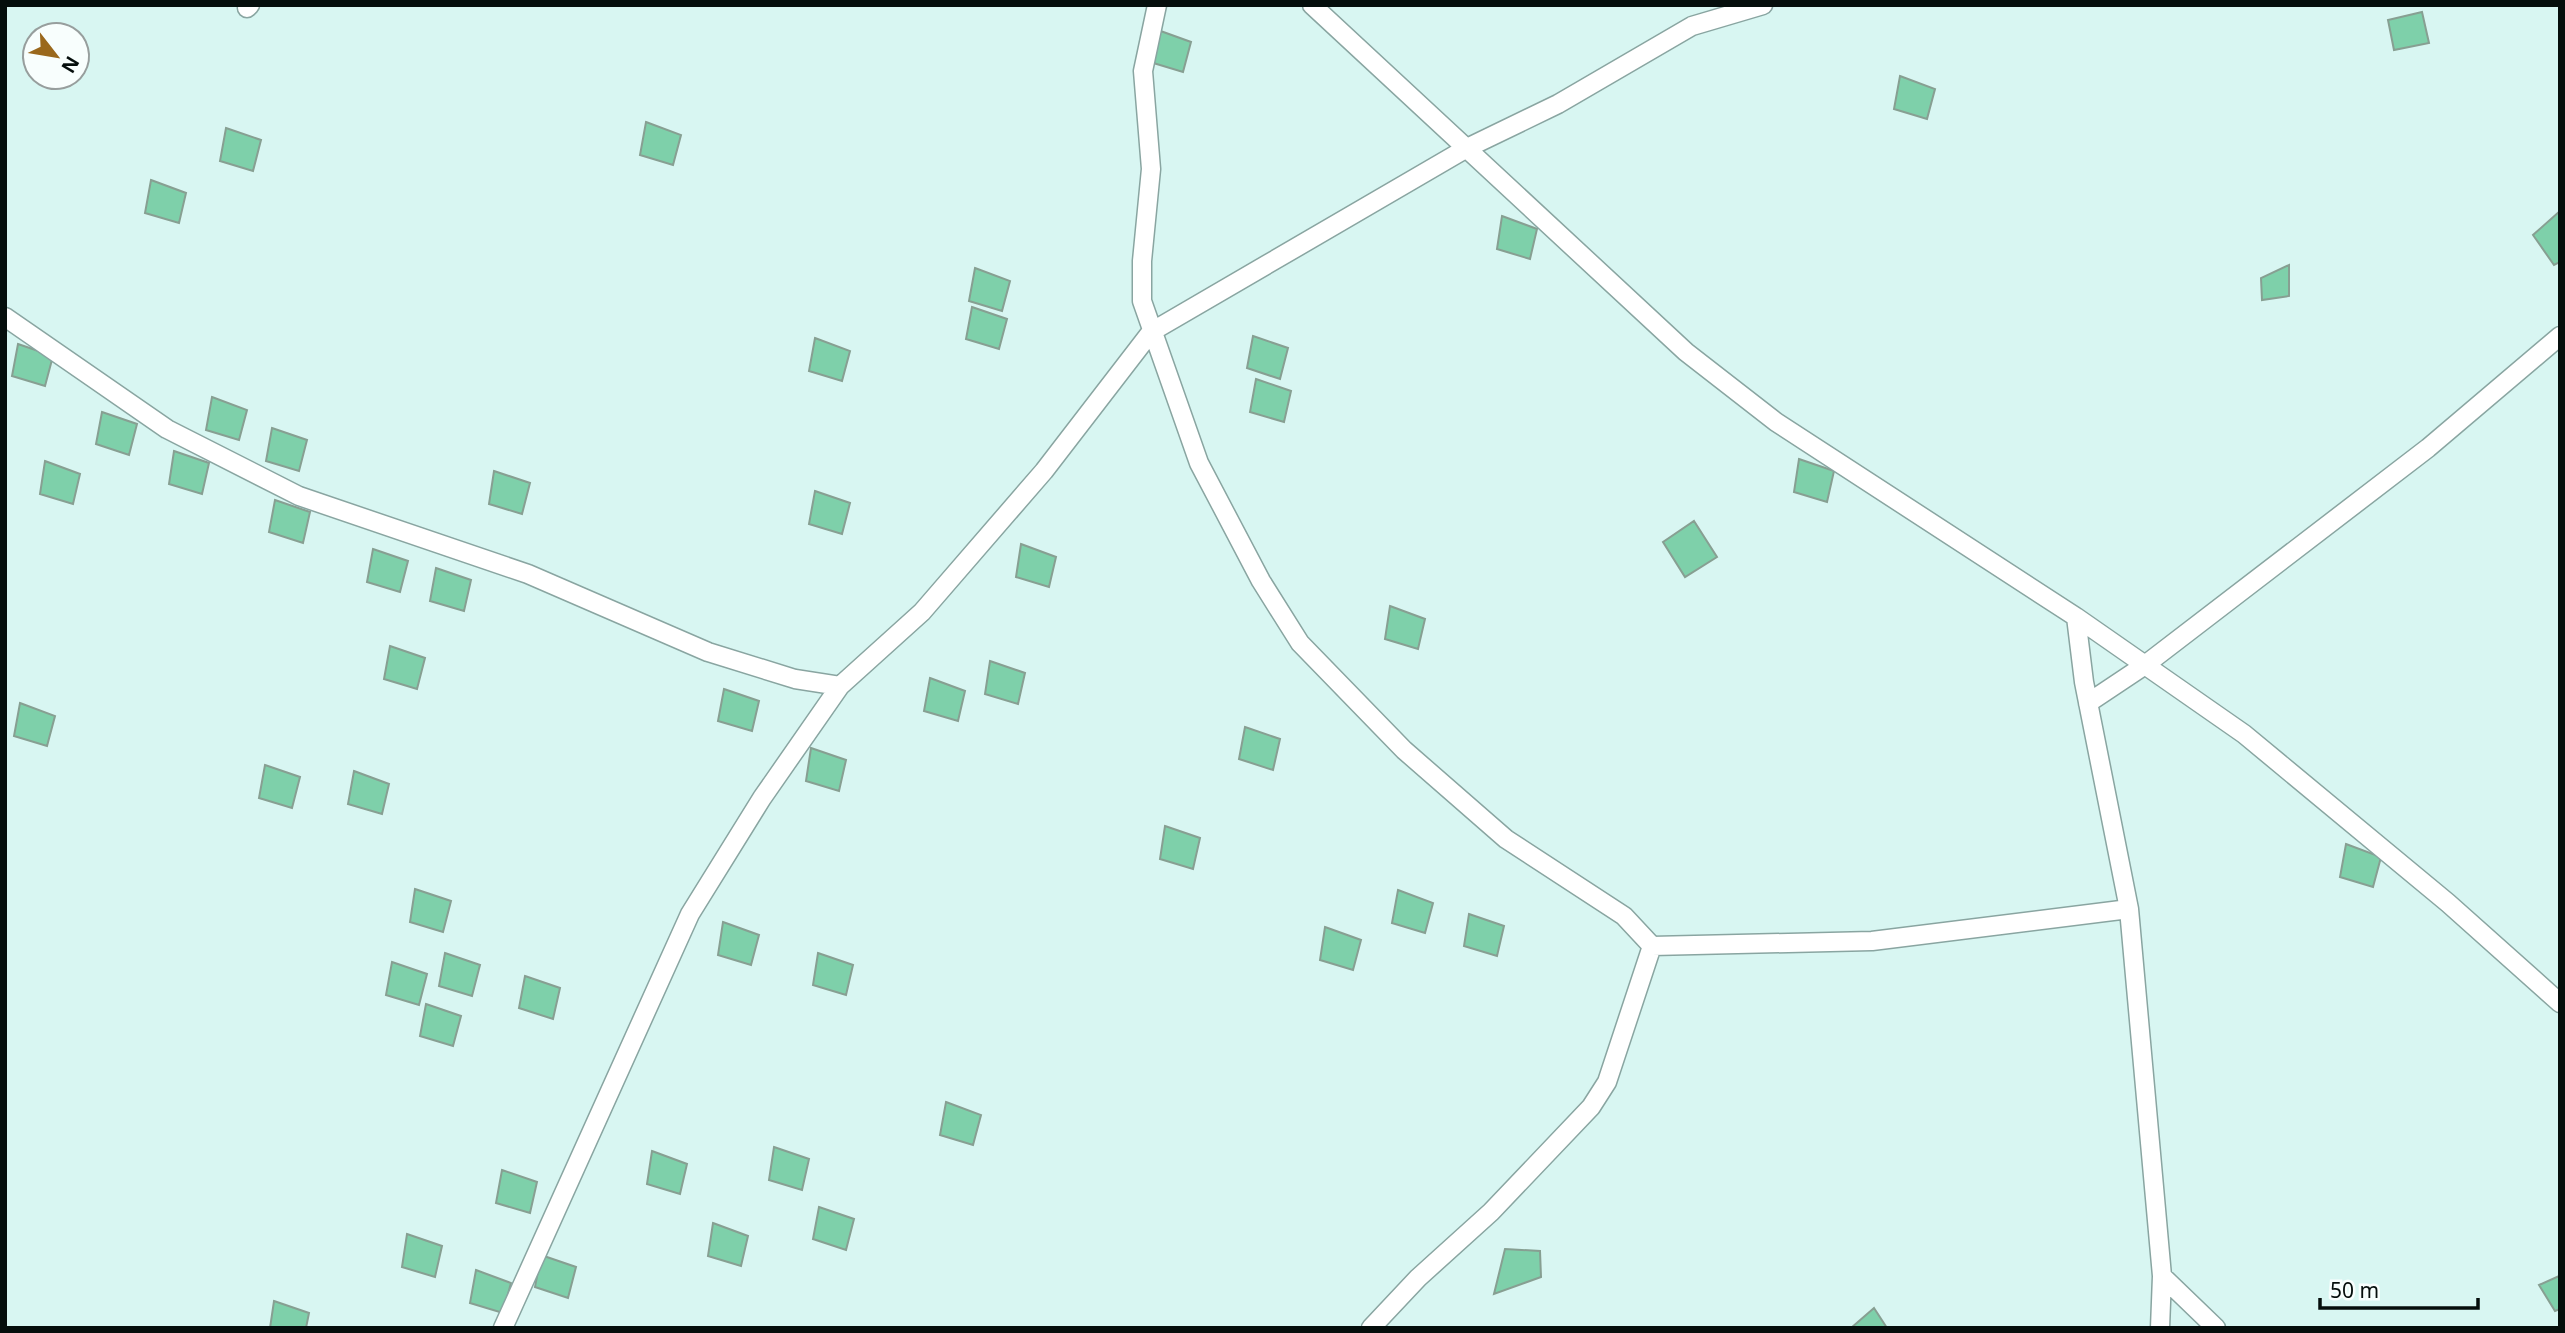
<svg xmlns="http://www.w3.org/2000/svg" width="2565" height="1333" viewBox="0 0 2565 1333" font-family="'Noto Sans',sans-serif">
  <rect width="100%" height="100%" fill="#d8f6f2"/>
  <path fill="#7ed0aa" stroke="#879f92" stroke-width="2" d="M2422,12L2429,43L2394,50L2388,20Z
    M1155,29L1191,42L1183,72L1150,62Z
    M1900,76L1935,89L1927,119L1894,109Z
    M646,122L681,135L673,165L640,155Z
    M226,128L261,140L253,171L220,161Z
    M151,180L186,193L179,223L145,213Z
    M2560,211V262L2554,265L2533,235Z
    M1502,216L1537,229L1530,259L1497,249Z
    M2289,265V296L2262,300L2261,278Z
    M975,268L1010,281L1002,311L969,301Z
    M972,307L1007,319L999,349L966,339Z
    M1253,336L1288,348L1280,379L1247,368Z
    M815,338L850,351L842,381L809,371Z
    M18,344L53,356L45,386L12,376Z
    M1256,379L1291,391L1284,422L1250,412Z
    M212,397L247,410L239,440L206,430Z
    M102,412L137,424L129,455L96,444Z
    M272,428L307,440L299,471L266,461Z
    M174,451L209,463L202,494L169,484Z
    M1799,459L1834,471L1827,502L1794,492Z
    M45,461L80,474L73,504L40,494Z
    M494,471L530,483L522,514L489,504Z
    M815,491L850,503L842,534L809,524Z
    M275,500L310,512L303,543L269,532Z
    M1694,521L1717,557L1685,577L1663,542Z
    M1021,544L1056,557L1049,587L1016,577Z
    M373,549L408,561L400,592L367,582Z
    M436,568L471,580L464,611L430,601Z
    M1390,606L1425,619L1418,649L1385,639Z
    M390,646L425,658L417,689L384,679Z
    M990,661L1025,673L1018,704L985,694Z
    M930,678L965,691L958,721L924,711Z
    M724,689L759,701L752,731L718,721Z
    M20,703L55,716L47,746L14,736Z
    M1245,727L1280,739L1273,770L1239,759Z
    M811,748L846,760L839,791L806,781Z
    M265,765L300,777L292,808L259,798Z
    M354,771L389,784L382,814L348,804Z
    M1165,826L1200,838L1193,869L1160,859Z
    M2346,844L2381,857L2373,887L2340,877Z
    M415,889L451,901L443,932L410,922Z
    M1398,890L1433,903L1425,933L1392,923Z
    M1469,914L1504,926L1497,956L1464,946Z
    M723,922L759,935L751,965L718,955Z
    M1325,927L1361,940L1353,970L1320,960Z
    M445,953L480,965L472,996L439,986Z
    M818,953L853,965L846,995L813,985Z
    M392,962L427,974L419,1005L386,995Z
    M525,976L560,988L553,1019L519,1008Z
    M426,1004L461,1016L453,1046L420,1036Z
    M946,1102L981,1115L973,1145L940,1135Z
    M774,1147L809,1159L802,1190L769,1180Z
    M652,1151L687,1164L680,1194L647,1184Z
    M502,1170L537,1182L530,1213L496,1203Z
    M819,1207L854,1219L846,1250L813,1239Z
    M713,1223L748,1236L741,1266L708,1256Z
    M407,1234L442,1246L435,1277L402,1267Z
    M1505,1249L1540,1251L1541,1277L1494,1294Z
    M541,1255L576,1267L568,1298L535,1287Z
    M476,1270L511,1283L503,1313L470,1303Z
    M2559,1276L2560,1309L2555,1311L2539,1285Z
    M274,1301L309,1313L306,1328H270Z
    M1874,1308L1887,1328H1851Z"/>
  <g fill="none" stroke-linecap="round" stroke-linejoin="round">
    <g stroke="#89a5a1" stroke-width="21">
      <path id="street" d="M1157,5L1143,71L1151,169L1142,261V301L1199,463L1261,581L1300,643L1404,750L1506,839L1624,916L1652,946L1872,941L2129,909
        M1312,5L1686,352L1776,422L2076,617L2244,734L2448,903L2560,1003
        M247,8L250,5
        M5,317L167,429L299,496L528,574L708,652L795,679L840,686L922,612L1044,471L1151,332L1467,148L1558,104L1692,26L1763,5
        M2076,617L2084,682L2129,909L2162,1276L2160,1328
        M2088,703L2145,665L2428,448L2560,336
        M2162,1276L2216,1328
        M503,1328L690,914L762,798L840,686
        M1371,1328L1418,1278L1491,1212L1591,1107L1607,1082L1652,946"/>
    </g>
    <use href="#street" stroke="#fff" stroke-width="18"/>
  </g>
  <rect width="2565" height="1333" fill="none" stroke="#050e0c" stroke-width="14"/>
  <g transform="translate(56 56) rotate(121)"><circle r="33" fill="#f8fefd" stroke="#979e9d" stroke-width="2"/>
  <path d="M0-5L12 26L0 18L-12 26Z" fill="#9a681c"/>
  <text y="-10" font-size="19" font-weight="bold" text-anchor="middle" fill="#050e0c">N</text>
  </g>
  <path d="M2320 1298v10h158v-10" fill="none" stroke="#050e0c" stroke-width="3.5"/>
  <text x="2330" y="1298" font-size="21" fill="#050e0c" stroke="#f8fefd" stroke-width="5" paint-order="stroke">50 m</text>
</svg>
